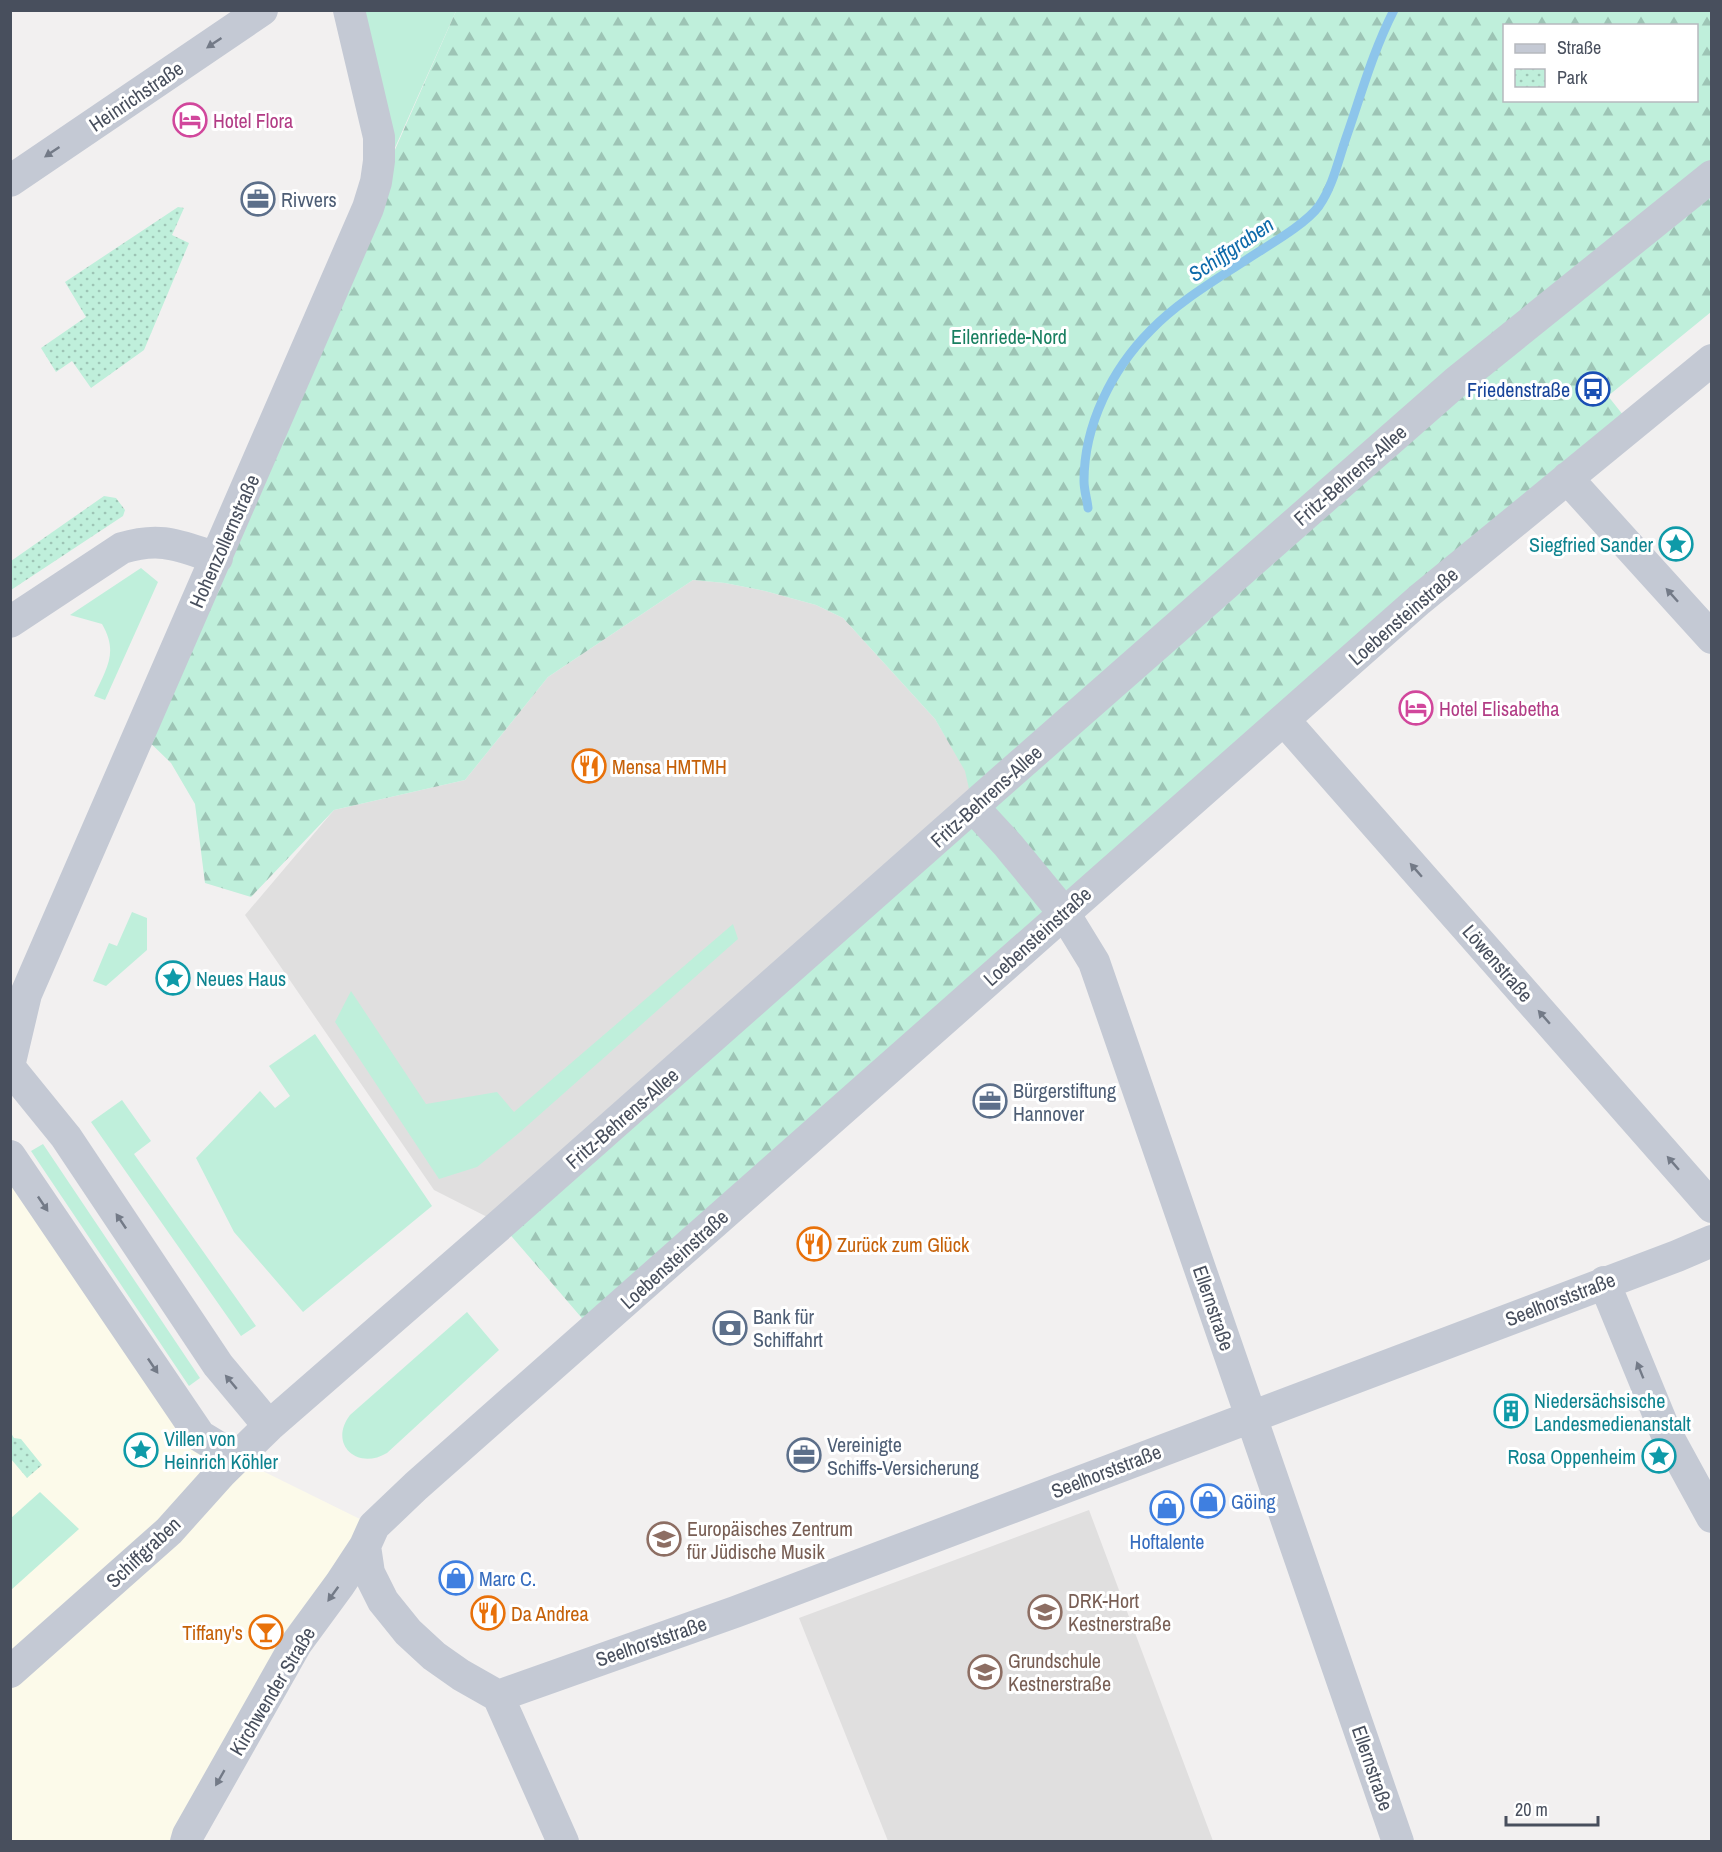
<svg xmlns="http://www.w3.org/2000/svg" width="1722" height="1852" viewBox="0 0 1722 1852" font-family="'Archivo Narrow',sans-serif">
  <defs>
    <pattern id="forest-firs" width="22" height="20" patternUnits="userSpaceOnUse" patternTransform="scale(1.5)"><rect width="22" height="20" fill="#bfefdb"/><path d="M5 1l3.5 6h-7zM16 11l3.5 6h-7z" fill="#9dc4b5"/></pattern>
    <pattern id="park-dots" width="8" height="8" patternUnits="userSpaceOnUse" patternTransform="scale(1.5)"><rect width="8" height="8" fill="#bfefdb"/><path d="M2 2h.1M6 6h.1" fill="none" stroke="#9dc4b5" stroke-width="1.8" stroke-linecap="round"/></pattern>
  </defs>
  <rect width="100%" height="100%" fill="#f2f0f0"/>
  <path fill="#fcfaea" d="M10,1156L236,1458L374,1526L186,1841H11Z"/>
  <path fill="#e0dfdf" d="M693,580L725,583L765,591L816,605L843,618L935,719L966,771L973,807L501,1224L434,1190L245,915L334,810L465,780L548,677Z
    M1089,1510L1213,1841H888L799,1618Z"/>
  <path fill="#bfefdb" d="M349,11H456L368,208L376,182Z
    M141,568L158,582L105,700L94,696C106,669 119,653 102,624L70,615Z
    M132,912L147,918V950L106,986L93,981L109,943L117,946Z
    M733,924L738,939L519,1133L477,1167L439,1179L335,1022L351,991L426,1104L497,1092L514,1112Z
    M315,1034L432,1206L303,1312L234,1232L196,1158L260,1091L275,1108L290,1096L269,1066Z
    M122,1100L151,1141L134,1154L256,1326L241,1336L91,1122Z
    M43,1144L200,1378L189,1386L31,1151Z
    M467,1312L499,1350L387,1453C357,1471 328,1444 350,1415Z
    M40,1492L79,1529L11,1590V1518Z"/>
  <path fill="url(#forest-firs)" fill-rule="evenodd" d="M456,11H1711V312L1608,396L1631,425L593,1331L501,1224L973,807L965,771L935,719L843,618L816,605L765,591L725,583L693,580L548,677L465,780L334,810L251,897L205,883L195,804L171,763L139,732ZM1504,26H1696V100H1504Z"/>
  <path fill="url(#park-dots)" d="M178,207L184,208L172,235L189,243L144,350L91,388L72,361L56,372L41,348L86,317L65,282Z
    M104,496L116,498L125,510L123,516L11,590V561Z
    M11,1433L14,1438L21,1439L42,1465L27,1478L11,1459Z"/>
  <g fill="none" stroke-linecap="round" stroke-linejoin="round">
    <path stroke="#8dc5eb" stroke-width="9" d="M1088,508C1087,499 1084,490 1084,481C1084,425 1112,369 1151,330C1178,302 1214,281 1246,260C1267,246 1305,225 1319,206C1333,186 1338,161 1346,138C1361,95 1373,51 1394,10"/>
    <path stroke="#c4c9d4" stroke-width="32" d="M10,181L262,10
      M1567,478L1712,638
      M10,622L122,548C162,536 179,546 217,558
      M1284,720L1712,1207
      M973,807L1008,845L1064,913L1094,962L1398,1842
      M10,1062L26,994L368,208L376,182L379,161V137L349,10
      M10,1068L66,1137L218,1365L269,1426
      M10,1156L200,1436L236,1458
      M1604,1282L1666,1433L1712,1517
      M365,1546L369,1573L383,1601L408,1632L434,1656L461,1675L498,1696L563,1842
      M10,1672L169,1531L221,1473L269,1426L501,1224L1004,779L1456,382L1712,176
      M498,1696L735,1612L1677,1256L1712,1241
      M186,1842L188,1835L296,1644L340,1584L365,1546L374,1526L416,1486L1419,600L1712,360"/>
  </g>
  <defs><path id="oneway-solid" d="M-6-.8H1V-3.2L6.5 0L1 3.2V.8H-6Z" transform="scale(1.5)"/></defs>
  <g fill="#737a87">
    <use href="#oneway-solid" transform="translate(214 43) rotate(146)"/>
    <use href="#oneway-solid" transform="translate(52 152) rotate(146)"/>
    <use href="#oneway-solid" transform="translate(1672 595) rotate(-132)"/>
    <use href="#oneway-solid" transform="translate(1416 870) rotate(-131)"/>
    <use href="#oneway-solid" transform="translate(1544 1017) rotate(-131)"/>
    <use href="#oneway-solid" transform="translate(1673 1163) rotate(-131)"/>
    <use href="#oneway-solid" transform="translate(43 1204) rotate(56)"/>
    <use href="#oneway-solid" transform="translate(121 1221) rotate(-124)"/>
    <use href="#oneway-solid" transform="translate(153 1366) rotate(56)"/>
    <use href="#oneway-solid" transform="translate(1640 1370) rotate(-112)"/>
    <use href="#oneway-solid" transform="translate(231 1382) rotate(-130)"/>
    <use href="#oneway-solid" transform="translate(333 1594) rotate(126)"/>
    <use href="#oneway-solid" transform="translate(220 1778) rotate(120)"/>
  </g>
  <defs>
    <g id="hotel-ring" transform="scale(1.725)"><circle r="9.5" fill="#fff" stroke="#d1479c" stroke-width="1.5"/><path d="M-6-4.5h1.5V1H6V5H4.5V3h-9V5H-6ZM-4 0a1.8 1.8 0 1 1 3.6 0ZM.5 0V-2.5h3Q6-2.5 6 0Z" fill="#d1479c"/></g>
    <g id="office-ring" transform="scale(1.725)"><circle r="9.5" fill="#fff" stroke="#5c6f8a" stroke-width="1.5"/><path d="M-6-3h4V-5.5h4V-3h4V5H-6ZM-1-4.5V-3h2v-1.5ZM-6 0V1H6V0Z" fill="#5c6f8a"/></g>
    <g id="bus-ring" transform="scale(1.725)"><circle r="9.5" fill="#fff" stroke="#1a4fb4" stroke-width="1.5"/><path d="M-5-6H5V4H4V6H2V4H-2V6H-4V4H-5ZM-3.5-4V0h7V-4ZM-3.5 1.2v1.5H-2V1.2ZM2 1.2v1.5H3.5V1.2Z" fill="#1a4fb4"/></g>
    <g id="sight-ring" transform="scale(1.725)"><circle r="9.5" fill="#fff" stroke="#0f9aa8" stroke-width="1.5"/><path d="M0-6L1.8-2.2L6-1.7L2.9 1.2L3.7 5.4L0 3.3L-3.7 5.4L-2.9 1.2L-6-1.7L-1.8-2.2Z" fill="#0f9aa8"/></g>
    <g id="restaurant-ring" transform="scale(1.725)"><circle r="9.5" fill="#fff" stroke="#e8710a" stroke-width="1.5"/><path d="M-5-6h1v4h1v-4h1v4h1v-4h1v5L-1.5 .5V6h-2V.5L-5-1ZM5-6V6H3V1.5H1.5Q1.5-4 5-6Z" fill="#e8710a"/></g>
    <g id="bank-ring" transform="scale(1.725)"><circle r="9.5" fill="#fff" stroke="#5c6f8a" stroke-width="1.5"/><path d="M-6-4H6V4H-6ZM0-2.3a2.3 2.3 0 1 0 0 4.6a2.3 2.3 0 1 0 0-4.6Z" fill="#5c6f8a"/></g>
    <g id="building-ring" transform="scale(1.725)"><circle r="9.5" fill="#fff" stroke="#0f9aa8" stroke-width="1.5"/><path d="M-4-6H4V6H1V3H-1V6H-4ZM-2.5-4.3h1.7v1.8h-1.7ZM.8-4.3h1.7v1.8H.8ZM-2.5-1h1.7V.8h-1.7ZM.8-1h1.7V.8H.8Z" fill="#0f9aa8"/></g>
    <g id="shop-ring" transform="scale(1.725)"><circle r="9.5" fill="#fff" stroke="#3f7fe0" stroke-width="1.5"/><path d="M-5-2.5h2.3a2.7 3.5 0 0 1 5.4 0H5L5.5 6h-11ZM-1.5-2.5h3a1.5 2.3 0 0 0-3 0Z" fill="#3f7fe0"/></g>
    <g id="university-ring" transform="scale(1.725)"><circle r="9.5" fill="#fff" stroke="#8d6e63" stroke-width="1.5"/><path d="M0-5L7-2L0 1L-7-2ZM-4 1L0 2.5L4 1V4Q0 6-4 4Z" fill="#8d6e63"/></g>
    <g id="school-ring" transform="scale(1.725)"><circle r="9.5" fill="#fff" stroke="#8d6e63" stroke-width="1.5"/><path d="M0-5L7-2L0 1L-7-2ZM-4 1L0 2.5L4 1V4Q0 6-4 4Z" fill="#8d6e63"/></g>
    <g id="bar-ring" transform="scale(1.725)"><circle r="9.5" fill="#fff" stroke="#e8710a" stroke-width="1.5"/><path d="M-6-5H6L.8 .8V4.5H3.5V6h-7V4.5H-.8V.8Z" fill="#e8710a"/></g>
  </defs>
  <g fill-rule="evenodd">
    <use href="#hotel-ring" x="190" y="120"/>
    <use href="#office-ring" x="258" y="199"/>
    <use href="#bus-ring" x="1593" y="389"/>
    <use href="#sight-ring" x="1676" y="544"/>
    <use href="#hotel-ring" x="1416" y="708"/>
    <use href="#restaurant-ring" x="589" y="766"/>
    <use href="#sight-ring" x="173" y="978"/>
    <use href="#office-ring" x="990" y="1101"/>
    <use href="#restaurant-ring" x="814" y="1244"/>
    <use href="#bank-ring" x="730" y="1328"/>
    <use href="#building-ring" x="1511" y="1411"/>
    <use href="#sight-ring" x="141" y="1450"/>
    <use href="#office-ring" x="804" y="1455"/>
    <use href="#sight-ring" x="1659" y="1456"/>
    <use href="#shop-ring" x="1208" y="1501"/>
    <use href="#shop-ring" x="1167" y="1508"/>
    <use href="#university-ring" x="664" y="1539"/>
    <use href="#shop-ring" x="456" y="1578"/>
    <use href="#school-ring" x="1045" y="1612"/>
    <use href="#restaurant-ring" x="488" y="1613"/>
    <use href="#bar-ring" x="266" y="1632"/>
    <use href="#school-ring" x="985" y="1672"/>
  </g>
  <g text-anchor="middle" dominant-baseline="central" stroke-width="6" stroke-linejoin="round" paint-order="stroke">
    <g font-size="20" fill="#484f5d" stroke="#fff">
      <text transform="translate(136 96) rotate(-34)">Heinrichstraße</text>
      <text transform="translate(1350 475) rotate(-41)">Fritz-Behrens-Allee</text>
      <text transform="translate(224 541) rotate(-66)">Hohenzollernstraße</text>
      <text transform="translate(1403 616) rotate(-41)">Loebensteinstraße</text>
      <text transform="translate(986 796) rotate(-42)">Fritz-Behrens-Allee</text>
      <text transform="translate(1037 936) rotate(-42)">Loebensteinstraße</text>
      <text transform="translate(1498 963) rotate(49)">Löwenstraße</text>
      <text transform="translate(622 1118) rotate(-41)">Fritz-Behrens-Allee</text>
      <text transform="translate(674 1259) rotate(-42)">Loebensteinstraße</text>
      <text transform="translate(1560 1299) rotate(-21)">Seelhorststraße</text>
      <text transform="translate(1214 1308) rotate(71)">Ellernstraße</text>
      <text transform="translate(1106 1471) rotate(-21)">Seelhorststraße</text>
      <text transform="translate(143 1552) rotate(-43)">Schiffgraben</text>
      <text transform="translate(651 1641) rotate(-19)">Seelhorststraße</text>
      <text transform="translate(272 1691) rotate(-59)">Kirchwender Straße</text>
      <text transform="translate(1373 1768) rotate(71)">Ellernstraße</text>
    </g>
    <g font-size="20" fill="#b23c85" stroke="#fff" text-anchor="start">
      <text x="213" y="120">Hotel Flora</text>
      <text x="1439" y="708">Hotel Elisabetha</text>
    </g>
    <g font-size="20" fill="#4e5e75" stroke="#fff" text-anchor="start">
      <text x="281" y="199">Rivvers</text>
      <text x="1013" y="1090">Bürgerstiftung<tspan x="1013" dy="23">Hannover</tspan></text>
      <text x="753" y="1316">Bank für<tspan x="753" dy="23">Schiffahrt</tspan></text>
      <text x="827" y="1444">Vereinigte<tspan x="827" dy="23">Schiffs-Versicherung</tspan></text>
    </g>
    <g font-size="20" fill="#187f60" stroke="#fff">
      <text x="1009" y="336">Eilenriede-Nord</text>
    </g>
    <g font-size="20" fill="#164399" stroke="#fff" text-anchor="end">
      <text x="1570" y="389">Friedenstraße</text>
    </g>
    <g font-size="20" fill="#0d838f" stroke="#fff" text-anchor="start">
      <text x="1653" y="544" text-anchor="end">Siegfried Sander</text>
      <text x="196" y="978">Neues Haus</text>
      <text x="1534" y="1400">Niedersächsische<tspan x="1534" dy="23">Landesmedienanstalt</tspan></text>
      <text x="164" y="1438">Villen von<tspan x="164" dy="23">Heinrich Köhler</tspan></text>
      <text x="1636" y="1456" text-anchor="end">Rosa Oppenheim</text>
    </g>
    <g font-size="20" fill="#c56008" stroke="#fff" text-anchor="start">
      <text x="612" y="766">Mensa HMTMH</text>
      <text x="837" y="1244">Zurück zum Glück</text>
      <text x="511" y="1613">Da Andrea</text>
      <text x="243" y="1632" text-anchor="end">Tiffany's</text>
    </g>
    <g font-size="20" fill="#366cbe" stroke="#fff" text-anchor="start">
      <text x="1231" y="1501">Göing</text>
      <text x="1167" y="1541" text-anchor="middle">Hoftalente</text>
      <text x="479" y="1578">Marc C.</text>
    </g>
    <g font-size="20" fill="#785e54" stroke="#fff" text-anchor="start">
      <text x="687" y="1528">Europäisches Zentrum<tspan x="687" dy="23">für Jüdische Musik</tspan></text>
      <text x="1068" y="1600">DRK-Hort<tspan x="1068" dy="23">Kestnerstraße</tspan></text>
      <text x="1008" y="1660">Grundschule<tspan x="1008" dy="23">Kestnerstraße</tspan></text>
    </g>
    <g font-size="21" font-style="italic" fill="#0e6aaa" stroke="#fff">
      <text transform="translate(1231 249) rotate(-34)">Schiffgraben</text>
    </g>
  </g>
  <rect width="1722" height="1852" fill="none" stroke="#484f5d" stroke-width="24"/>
  <rect x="1503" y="24" width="195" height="78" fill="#ffffff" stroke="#b6b9be" stroke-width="1.5"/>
  <rect x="1515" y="44" width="30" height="9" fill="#c4c9d4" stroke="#b6b9be" stroke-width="1.5"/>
  <text x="1557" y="54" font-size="18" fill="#484f5d">Straße</text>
  <rect x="1515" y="69" width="30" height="18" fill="url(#park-dots)" stroke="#b6b9be" stroke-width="1.5"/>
  <text x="1557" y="84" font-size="18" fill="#484f5d">Park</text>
  <path d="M1506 1816v9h92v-9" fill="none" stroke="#484f5d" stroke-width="3"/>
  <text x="1515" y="1816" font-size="18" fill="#484f5d" stroke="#ffffff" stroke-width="4.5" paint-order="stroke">20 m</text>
</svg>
